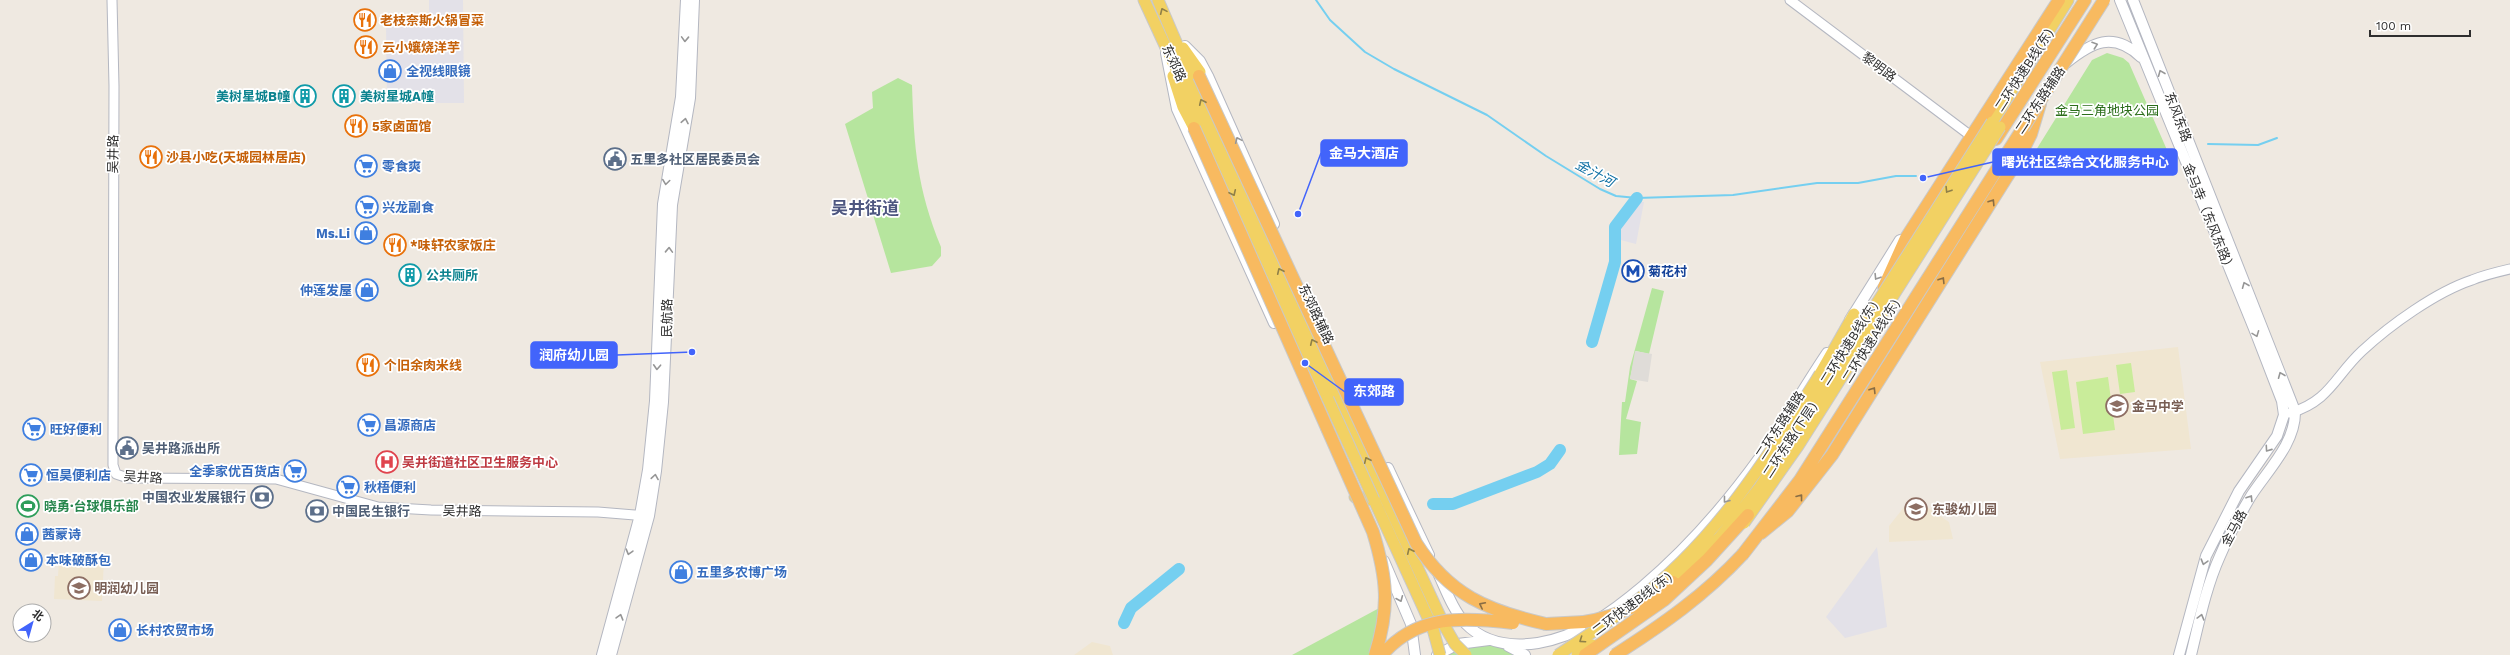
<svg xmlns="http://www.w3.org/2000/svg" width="2510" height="655" viewBox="0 0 2510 655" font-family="'Work Sans','Noto Sans SC',sans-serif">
  <rect width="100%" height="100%" fill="#efe9e1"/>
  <path fill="#e3e1e8" d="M429,0H463L464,103H387L386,24H429Z
    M1641,202H1644L1636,244L1617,239L1622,221Z
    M1877,547L1887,627L1845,638L1826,617Z"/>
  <path fill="#f0e6d1" d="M2178,347L2191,449L2060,459L2040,362Z
    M1912,497L1949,522L1953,539L1889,542V526Z
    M65,557L104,559L102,601L54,599L55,576H58L59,561Z
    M1092,642L1110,646L1113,655H1074Z"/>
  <path fill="#b6e59e" d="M2107,53L2123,58L2129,63L2167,150H2109L2031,158L2092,60Z
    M898,78L912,85C914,148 917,188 941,247V256L932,266L891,273L845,124L873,108L872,92Z
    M1652,288L1664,291L1649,354L1636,351L1630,379L1637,381L1626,419L1641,422L1637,454L1619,455L1622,402H1625L1630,367Z
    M1383,606L1374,655H1292Z
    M1484,644L1506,649L1519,655H1443L1451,650Z"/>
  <path fill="#c9ec9a" d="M2131,363L2135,392L2120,394L2116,365Z
    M2067,370L2075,428L2061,430L2052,372Z
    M2108,377L2115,430L2083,434L2076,382Z"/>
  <path fill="#dfdcd8" d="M1635,351L1652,354L1648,382L1630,379Z"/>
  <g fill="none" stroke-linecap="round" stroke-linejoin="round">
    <path stroke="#75cff0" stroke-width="2" d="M1316,0L1330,20L1365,52L1394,69L1487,115L1546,156L1600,189L1616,196L1637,198L1733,195L1817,183H1858L1896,176H1916
      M2208,144L2258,145L2277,138
      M2035,160C2079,160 2122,153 2165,154"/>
    <path stroke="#75cff0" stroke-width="12" d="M1592,342L1615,262V227L1637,198
      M1433,504H1453L1537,472L1550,464L1560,450
      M1124,623L1131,608L1179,569"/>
    <g stroke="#b4b7c1" stroke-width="11">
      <path id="tertiary" d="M112,0L114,86L113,439V465L116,474L128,478L276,479L378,507L431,510L598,512L647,516
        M1790,0L1967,133
        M2290,413C2330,401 2335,376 2362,351C2390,325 2436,292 2472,280C2484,275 2497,272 2510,269"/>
    </g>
    <g stroke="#b4b7c1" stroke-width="12">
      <path id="secondary" d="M2120,0L2255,331L2282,401L2284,415L2277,436L2239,491L2206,556L2179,655
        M2133,0L2295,411C2296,443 2267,471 2251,496C2239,516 2229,535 2220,556C2206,587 2199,622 2191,655
        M1185,46L1200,61L1208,76L1274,224
        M1166,53L1177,109L1274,323
        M2066,63C2092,42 2113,31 2141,57
        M1850,320L1900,240
        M1388,468L1429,555
        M1384,561L1411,624L1415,655
        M1438,573C1446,590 1453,610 1465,623C1485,644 1511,647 1538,643C1579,636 1611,613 1643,586C1688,548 1726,504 1760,457C1784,423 1804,387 1827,353
        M1508,646L1525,655
        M602,655L640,515L648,470L655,401L663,204L681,97L686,0
        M611,655L649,516L656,471L663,402L672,205L690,98L694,0
        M1437,655L1458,644L1489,640"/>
    </g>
    <g stroke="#c9c9c9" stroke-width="13">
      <path id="primary" d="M1144,0L1328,399L1327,429
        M1158,0L1195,86L1444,625
        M1183,48L1200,72L1199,76
        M1173,76L1183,107L1194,128
        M1992,122L2068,0
        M1820,374L1854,314
        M1355,497L1374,500L1433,629"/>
    </g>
    <g stroke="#c9c9c9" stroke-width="14">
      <path id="trunk" d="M1996,139L2085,0
        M1884,287L1906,238L2059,0
        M1761,533L1788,511L1832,455L2020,156L2031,134L2040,104
        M1743,554L1800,480L2023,128
        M1546,624L1584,622"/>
    </g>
    <use href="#tertiary" stroke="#fff" stroke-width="9"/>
    <use href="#secondary" stroke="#fff" stroke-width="10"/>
    <use href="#primary" stroke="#f2d163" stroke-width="11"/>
    <use href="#trunk" stroke="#f8ba60" stroke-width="12"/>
    <g stroke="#c9c9c9" stroke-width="13" stroke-linecap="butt">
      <path id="primary-bridge" d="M1328,399L1374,500
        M1744,523L1798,446L2000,127
        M1667,587L1720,537L1760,487L1992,122
        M1635,602C1716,541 1767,458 1820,374
        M1444,625L1455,644L1466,655
        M1433,629L1440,655
        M1558,655L1618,615
        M1577,655L1592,645"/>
    </g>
    <g stroke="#c9c9c9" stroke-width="14" stroke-linecap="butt">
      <path id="trunk-bridge" d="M1199,76L1416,543C1449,595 1488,611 1546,624
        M1194,128L1373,532C1387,578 1390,608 1375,655
        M2023,128L2104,0
        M1584,622C1617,616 1648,603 1673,582
        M1382,655C1417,614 1464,617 1513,623
        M1585,655L1664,600L1707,560L1748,515
        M1615,655C1662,625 1705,595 1743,554"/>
    </g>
    <use href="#primary-bridge" stroke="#f2d163" stroke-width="11"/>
    <use href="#trunk-bridge" stroke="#f8ba60" stroke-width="12"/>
  </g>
  <defs><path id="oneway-chevron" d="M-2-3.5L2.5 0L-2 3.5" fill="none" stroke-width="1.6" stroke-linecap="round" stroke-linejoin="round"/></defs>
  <g stroke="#908048">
    <use href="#oneway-chevron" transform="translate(1163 11) rotate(-114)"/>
    <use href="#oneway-chevron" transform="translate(1202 102) rotate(-115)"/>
    <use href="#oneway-chevron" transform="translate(1948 190) rotate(122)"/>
    <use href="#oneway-chevron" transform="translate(1233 193) rotate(65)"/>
    <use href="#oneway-chevron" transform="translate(1280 271) rotate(-115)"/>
    <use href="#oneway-chevron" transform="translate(1313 342) rotate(-115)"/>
    <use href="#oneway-chevron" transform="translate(1367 460) rotate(-115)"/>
    <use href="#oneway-chevron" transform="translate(1410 551) rotate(-115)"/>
    <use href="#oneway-chevron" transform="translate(1582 640) rotate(146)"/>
  </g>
  <g stroke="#969696">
    <use href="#oneway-chevron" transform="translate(685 39) rotate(92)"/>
    <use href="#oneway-chevron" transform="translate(2095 45) rotate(-19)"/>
    <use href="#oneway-chevron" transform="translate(2161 73) rotate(-112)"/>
    <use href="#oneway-chevron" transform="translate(685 121) rotate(-79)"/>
    <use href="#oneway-chevron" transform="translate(1238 140) rotate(-114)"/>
    <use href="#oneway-chevron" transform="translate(666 182) rotate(98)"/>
    <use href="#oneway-chevron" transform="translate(669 250) rotate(-88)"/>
    <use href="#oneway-chevron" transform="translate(1877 277) rotate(122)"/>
    <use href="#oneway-chevron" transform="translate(2245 285) rotate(-112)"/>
    <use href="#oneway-chevron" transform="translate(2256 334) rotate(69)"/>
    <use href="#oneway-chevron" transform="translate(657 367) rotate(93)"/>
    <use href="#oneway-chevron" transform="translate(2281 375) rotate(-112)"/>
    <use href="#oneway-chevron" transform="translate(2268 449) rotate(125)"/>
    <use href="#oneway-chevron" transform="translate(655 477) rotate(-81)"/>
    <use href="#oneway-chevron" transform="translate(2250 498) rotate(-58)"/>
    <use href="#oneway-chevron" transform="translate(1726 500) rotate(128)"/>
    <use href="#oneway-chevron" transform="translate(629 552) rotate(106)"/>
    <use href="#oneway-chevron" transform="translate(2204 562) rotate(106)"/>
    <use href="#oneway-chevron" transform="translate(1400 599) rotate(67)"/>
    <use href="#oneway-chevron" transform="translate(620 617) rotate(-74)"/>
    <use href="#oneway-chevron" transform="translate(2201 617) rotate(-75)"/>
  </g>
  <g stroke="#896d44">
    <use href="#oneway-chevron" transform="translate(1992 202) rotate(-57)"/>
    <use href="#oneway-chevron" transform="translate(1942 280) rotate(-58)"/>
    <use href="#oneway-chevron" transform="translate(1873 390) rotate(-58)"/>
    <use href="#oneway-chevron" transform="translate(1800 497) rotate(-52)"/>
    <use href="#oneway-chevron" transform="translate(1482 605) rotate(-153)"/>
  </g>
  <defs>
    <g id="restaurant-ring" transform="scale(1.15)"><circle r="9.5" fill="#fff" stroke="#e8710a" stroke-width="1.5"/><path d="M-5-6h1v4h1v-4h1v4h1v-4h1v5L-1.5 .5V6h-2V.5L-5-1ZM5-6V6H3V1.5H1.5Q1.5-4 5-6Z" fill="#e8710a"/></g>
    <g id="shop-ring" transform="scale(1.15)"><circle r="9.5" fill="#fff" stroke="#3f7fe0" stroke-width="1.5"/><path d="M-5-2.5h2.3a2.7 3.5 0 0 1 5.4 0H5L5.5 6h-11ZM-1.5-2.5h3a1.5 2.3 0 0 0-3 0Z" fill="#3f7fe0"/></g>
    <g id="building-ring" transform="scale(1.15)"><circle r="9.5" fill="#fff" stroke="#0f9aa8" stroke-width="1.5"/><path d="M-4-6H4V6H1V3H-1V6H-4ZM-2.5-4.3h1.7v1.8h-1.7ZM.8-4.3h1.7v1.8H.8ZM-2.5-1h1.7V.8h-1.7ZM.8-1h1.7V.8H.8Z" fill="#0f9aa8"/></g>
    <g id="civic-ring" transform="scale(1.15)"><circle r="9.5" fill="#fff" stroke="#5c6f8a" stroke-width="1.5"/><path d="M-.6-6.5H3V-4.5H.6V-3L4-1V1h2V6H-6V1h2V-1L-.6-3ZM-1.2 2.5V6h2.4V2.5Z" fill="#5c6f8a"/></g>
    <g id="supermarket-ring" transform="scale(1.15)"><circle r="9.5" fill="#fff" stroke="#3f7fe0" stroke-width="1.5"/><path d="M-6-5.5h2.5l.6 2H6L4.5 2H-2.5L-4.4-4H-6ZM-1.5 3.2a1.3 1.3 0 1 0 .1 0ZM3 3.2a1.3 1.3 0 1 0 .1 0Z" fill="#3f7fe0"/></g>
    <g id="metro-ring" transform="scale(1.15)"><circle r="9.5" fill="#fff" stroke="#1a4fb4" stroke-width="1.5"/><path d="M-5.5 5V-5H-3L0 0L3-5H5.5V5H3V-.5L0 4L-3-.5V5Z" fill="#1a4fb4"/></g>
    <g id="school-ring" transform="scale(1.15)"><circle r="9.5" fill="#fff" stroke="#8d6e63" stroke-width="1.5"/><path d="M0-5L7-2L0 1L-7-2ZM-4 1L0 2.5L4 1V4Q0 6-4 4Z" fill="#8d6e63"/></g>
    <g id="hospital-ring" transform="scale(1.15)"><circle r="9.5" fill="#fff" stroke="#e0444e" stroke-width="1.5"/><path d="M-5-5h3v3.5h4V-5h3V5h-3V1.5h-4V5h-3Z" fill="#e0444e"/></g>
    <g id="bank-ring" transform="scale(1.15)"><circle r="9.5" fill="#fff" stroke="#5c6f8a" stroke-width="1.5"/><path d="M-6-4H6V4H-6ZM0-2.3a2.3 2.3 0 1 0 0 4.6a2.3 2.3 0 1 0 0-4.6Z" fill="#5c6f8a"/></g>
    <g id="stadium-ring" transform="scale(1.15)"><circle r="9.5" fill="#fff" stroke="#2e9e5b" stroke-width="1.5"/><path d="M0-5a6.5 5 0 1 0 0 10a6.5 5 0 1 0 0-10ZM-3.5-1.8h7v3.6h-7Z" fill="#2e9e5b"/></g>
  </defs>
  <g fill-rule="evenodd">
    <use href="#restaurant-ring" x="365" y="20"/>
    <use href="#restaurant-ring" x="366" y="47"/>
    <use href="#shop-ring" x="390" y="71"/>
    <use href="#building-ring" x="305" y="96"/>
    <use href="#building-ring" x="344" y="96"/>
    <use href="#restaurant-ring" x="356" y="126"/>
    <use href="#restaurant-ring" x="151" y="157"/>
    <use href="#civic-ring" x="615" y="159"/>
    <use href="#supermarket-ring" x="366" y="166"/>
    <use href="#supermarket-ring" x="367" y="207"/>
    <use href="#shop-ring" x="366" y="233"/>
    <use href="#restaurant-ring" x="395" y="245"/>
    <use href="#metro-ring" x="1633" y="271"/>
    <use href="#building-ring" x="410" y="275"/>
    <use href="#shop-ring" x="367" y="290"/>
    <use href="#restaurant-ring" x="368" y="365"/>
    <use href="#school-ring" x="2117" y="406"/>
    <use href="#supermarket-ring" x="369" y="425"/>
    <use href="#supermarket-ring" x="34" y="429"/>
    <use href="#civic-ring" x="127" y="448"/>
    <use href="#hospital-ring" x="387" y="462"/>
    <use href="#supermarket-ring" x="295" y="471"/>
    <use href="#supermarket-ring" x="31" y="475"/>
    <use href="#supermarket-ring" x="348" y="487"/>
    <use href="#bank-ring" x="262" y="497"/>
    <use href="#stadium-ring" x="28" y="506"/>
    <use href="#school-ring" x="1916" y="509"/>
    <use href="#bank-ring" x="317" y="511"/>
    <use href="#shop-ring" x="27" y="534"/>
    <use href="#shop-ring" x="31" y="560"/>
    <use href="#shop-ring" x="681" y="572"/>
    <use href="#school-ring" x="79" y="588"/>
    <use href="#shop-ring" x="120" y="630"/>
  </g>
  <g text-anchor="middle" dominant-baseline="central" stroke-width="3.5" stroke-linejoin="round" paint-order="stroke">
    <g font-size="13" font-weight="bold" fill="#c56008" stroke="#fff" text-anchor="start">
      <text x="380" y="20">老枝奈斯火锅冒菜</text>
      <text x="382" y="47">云小孃烧洋芋</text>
      <text x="372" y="126">5家卤面馆</text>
      <text x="166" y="157">沙县小吃(天城园林居店)</text>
      <text x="410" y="245">*味轩农家饭庄</text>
      <text x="384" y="365">个旧余肉米线</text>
    </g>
    <g font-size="13" fill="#2e2e2e" stroke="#fff">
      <text transform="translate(1174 63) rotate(65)">东郊路</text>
      <text transform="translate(1879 67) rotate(37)">黎明路</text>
      <text transform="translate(2024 70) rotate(-57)">二环快速B线(东)</text>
      <text transform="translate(2040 100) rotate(-56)">二环东路辅路</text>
      <text transform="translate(2178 117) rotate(69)">东风东路</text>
      <text transform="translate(113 154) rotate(-89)">吴井路</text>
      <text transform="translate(2209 218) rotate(68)">金马寺（东风东路）</text>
      <text transform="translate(1316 314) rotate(65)">东郊路辅路</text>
      <text transform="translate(667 318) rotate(-89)">民航路</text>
      <text transform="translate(1871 341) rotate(-58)">二环快速A线(东)</text>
      <text transform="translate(1849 343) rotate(-58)">二环快速B线(东)</text>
      <text transform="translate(1780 425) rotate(-57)">二环东路辅路</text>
      <text transform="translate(1790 440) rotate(-57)">二环东路(下层)</text>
      <text transform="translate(143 477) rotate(4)">吴井路</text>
      <text transform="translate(462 511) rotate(1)">吴井路</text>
      <text transform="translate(2234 528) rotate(-62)">金马路</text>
      <text transform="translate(1632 604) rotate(-37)">二环快速B线(东)</text>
    </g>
    <g font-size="13" font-weight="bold" fill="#366cbe" stroke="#fff" text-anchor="start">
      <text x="406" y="71">全视线眼镜</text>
      <text x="382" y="166">零食爽</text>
      <text x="382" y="207">兴龙副食</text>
      <text x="350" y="233" text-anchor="end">Ms.Li</text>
      <text x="352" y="290" text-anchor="end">仲莲发屋</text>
      <text x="384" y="425">昌源商店</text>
      <text x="50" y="429">旺好便利</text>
      <text x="280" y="471" text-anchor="end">全季家优百货店</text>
      <text x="46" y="475">恒昊便利店</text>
      <text x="364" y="487">秋梧便利</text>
      <text x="42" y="534">茜蒙诗</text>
      <text x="46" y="560">本味破酥包</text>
      <text x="696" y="572">五里多农博广场</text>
      <text x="136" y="630">长村农贸市场</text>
    </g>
    <g font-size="13" font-weight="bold" fill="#0d838f" stroke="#fff" text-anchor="start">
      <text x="290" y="96" text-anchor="end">美树星城B幢</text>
      <text x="360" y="96">美树星城A幢</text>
      <text x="426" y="275">公共厕所</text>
    </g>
    <g font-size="13" fill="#2c6e1b" stroke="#fff">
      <text x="2107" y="110">金马三角地块公园</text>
    </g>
    <g font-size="13" font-weight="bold" fill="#4e5e75" stroke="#fff" text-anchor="start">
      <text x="630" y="159">五里多社区居民委员会</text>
      <text x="142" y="448">吴井路派出所</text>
      <text x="246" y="497" text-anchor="end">中国农业发展银行</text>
      <text x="332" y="511">中国民生银行</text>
    </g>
    <g font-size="13" font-weight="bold" fill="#164399" stroke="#fff" text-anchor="start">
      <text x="1648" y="271">菊花村</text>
    </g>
    <g font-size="13" font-weight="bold" fill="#785e54" stroke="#fff" text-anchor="start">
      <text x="2132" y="406">金马中学</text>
      <text x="1932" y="509">东骏幼儿园</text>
      <text x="94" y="588">明润幼儿园</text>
    </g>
    <g font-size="13" font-weight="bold" fill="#be3a42" stroke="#fff" text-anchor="start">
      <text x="402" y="462">吴井街道社区卫生服务中心</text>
    </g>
    <g font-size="13" font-weight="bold" fill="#27864d" stroke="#fff" text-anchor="start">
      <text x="44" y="506">晓勇·台球俱乐部</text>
    </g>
    <g font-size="14" font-style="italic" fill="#0d6fa3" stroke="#fff">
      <text transform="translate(1595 173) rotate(29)">金汁河</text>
    </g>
    <g font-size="17" font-weight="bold" fill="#4d5680" stroke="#fff">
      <text x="865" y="208">吴井街道</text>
    </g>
  </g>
  <path fill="none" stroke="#4264fb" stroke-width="1.5" d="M1298 214L1321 153M1923 178L1993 162M692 352L617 355M1305 363L1345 392"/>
  <g fill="#4264fb" stroke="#fff" stroke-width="1.5">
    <circle cx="1298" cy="214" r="4"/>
    <circle cx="1923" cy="178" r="4"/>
    <circle cx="692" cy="352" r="4"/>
    <circle cx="1305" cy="363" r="4"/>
  </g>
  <g fill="#4264fb" stroke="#4264fb" stroke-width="1.5">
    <rect x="1321" y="140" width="86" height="26" rx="4"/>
    <rect x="1993" y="149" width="184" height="26" rx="4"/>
    <rect x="531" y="342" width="86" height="26" rx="4"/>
    <rect x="1345" y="379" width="58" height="26" rx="4"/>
  </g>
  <g font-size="14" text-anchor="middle" font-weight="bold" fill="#fff">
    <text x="1364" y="158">金马大酒店</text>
    <text x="2085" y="167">曙光社区综合文化服务中心</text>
    <text x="574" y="360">润府幼儿园</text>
    <text x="1374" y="396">东郊路</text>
  </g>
  <g transform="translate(32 623) rotate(37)"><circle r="19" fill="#ffffff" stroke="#ababab"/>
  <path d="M0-3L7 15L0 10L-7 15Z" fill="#4264fb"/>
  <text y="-6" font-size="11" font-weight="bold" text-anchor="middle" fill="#2e2e2e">北</text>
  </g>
  <path d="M2370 30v6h100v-6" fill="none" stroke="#2e2e2e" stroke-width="2"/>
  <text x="2376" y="30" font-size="12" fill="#2e2e2e" stroke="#ffffff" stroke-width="3" paint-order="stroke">100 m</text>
</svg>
